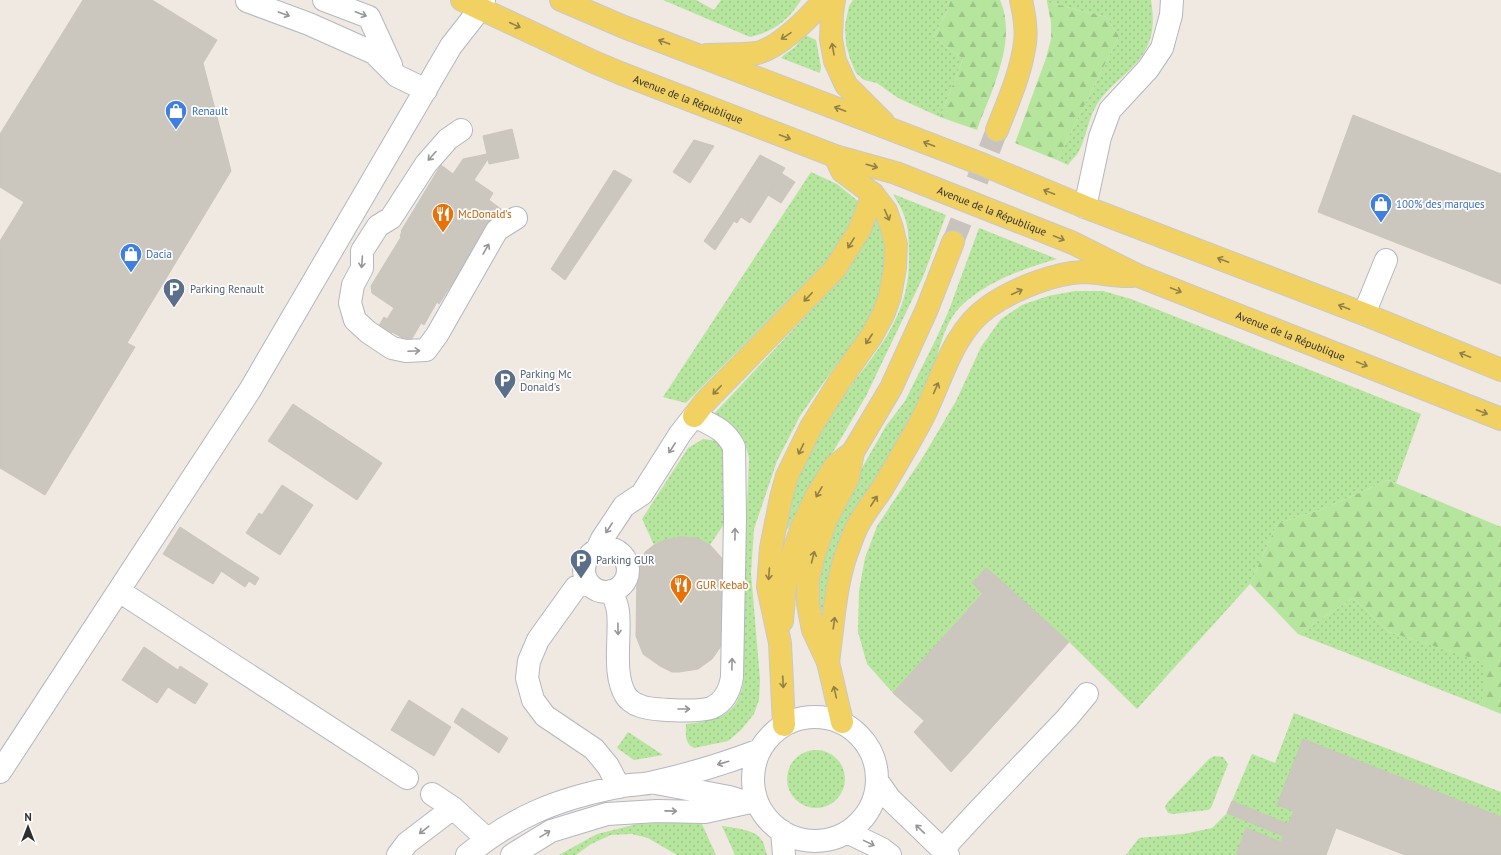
<svg xmlns="http://www.w3.org/2000/svg" width="1501" height="855" viewBox="0 0 1501 855" font-family="'PT Sans',sans-serif">
  <defs>
    <pattern id="grass-dots" width="8" height="8" patternUnits="userSpaceOnUse"><rect width="8" height="8" fill="#b6e59e"/><path d="M2 2h.1M6 6h.1" fill="none" stroke="#9dc588" stroke-width="1.8" stroke-linecap="round"/></pattern>
    <pattern id="forest-firs" width="22" height="20" patternUnits="userSpaceOnUse"><rect width="22" height="20" fill="#b6e59e"/><path d="M5 1l3.5 6h-7zM16 11l3.5 6h-7z" fill="#9dc588"/></pattern>
  </defs>
  <rect width="100%" height="100%" fill="#efe9e1"/>
  <path fill="url(#grass-dots)" d="M663,0H696L714,10L721,0H801C789,20 773,32 750,37Z
    M853,0H949L948,10L933,37L963,59L940,117L898,98L877,83L864,80L856,73L850,59L846,44L845,25L849,6Z
    M1047,0H1151C1157,37 1148,54 1121,78C1111,87 1102,95 1095,108C1088,121 1086,137 1079,151C1077,156 1071,160 1068,165L1057,160L1119,36L1106,17L1047,2Z
    M805,35L816,40L821,67L820,73L781,58L784,55L795,47Z
    M811,172L837,184L858,201L850,223L827,261L686,403L663,397Z
    M893,194L946,215L923,277L866,396L830,457L804,496L788,529L782,527C785,514 787,501 792,489C799,470 810,449 820,432C853,371 910,334 909,258C909,244 909,225 903,213C901,206 896,200 893,194Z
    M876,216L882,228L885,252L883,281L878,302L866,327L834,368L800,416L777,461L754,529L751,573L760,679L759,700L754,714L741,730L728,741L694,748C684,743 686,734 686,724C706,722 730,719 739,697C748,678 742,658 742,637C742,578 747,518 749,458L744,440L732,425L714,414L846,273L870,232Z
    M979,228L1057,259C1024,268 977,285 955,313C943,329 939,351 933,370L825,611H818L820,579L829,539L863,466L886,426L905,401L936,339L949,310Z
    M1075,291H1103L1131,299L1421,414L1396,483L1388,480L1325,508L1277,524L1250,584L1137,709L1066,639L986,568L973,583L982,593L893,693L867,664L858,632L859,591L865,558L877,526L923,457L956,401L981,347L1001,319L1022,305L1048,296Z
    M703,439C715,440 721,442 726,454L724,524L710,545C689,534 675,535 654,545L642,519L688,448Z
    M1353,598L1389,632L1485,662L1482,706L1298,634Z
    M1294,713L1501,792V817L1303,739L1277,805L1294,811L1288,824L1232,801L1252,754L1275,763Z
    M628,732L663,755L634,760L617,748Z
    M787 779a29 29 0 1 1 58 0a29 29 0 1 1-58 0Z
    M1214,756L1223,757L1228,764L1211,808L1208,810L1173,814L1168,813L1165,807L1167,803L1209,759Z
    M1227,813L1283,836L1281,842L1246,828L1236,855H1126L1139,838L1184,834L1212,828Z
    M673,822L702,824L716,855H677L648,838L632,834L611,835L591,844L576,855H559L597,834L637,824Z
    M722,826C734,828 757,829 763,842C765,846 765,851 767,855H735Z"/>
  <path fill="url(#forest-firs)" d="M949,0H1000C1018,41 991,91 977,130L940,117L963,59L933,37L948,10Z
    M1047,2L1106,17L1119,36L1057,160L1015,143L1046,58L1051,39V22Z
    M1388,480L1501,527V714L1482,706L1484,662L1389,632L1353,598L1298,634L1250,584L1277,524L1325,508Z"/>
  <path fill="#cbc7bf" stroke="#cbc5ba" d="M83,0H152L217,40L203,63L231,171L127,343L135,347L45,495L0,468V241L24,202L0,187V134Z
    M1353,115L1501,174V284L1318,212Z
    M512,129L519,158L489,164L488,159L474,180L493,193L489,200L501,209L439,304L437,302L424,325L421,323L410,342L392,332L389,337L377,329L384,317L387,319L394,308L372,293L371,286L401,237L400,236L402,231H401L441,165L453,174L463,159L487,154L483,136Z
    M694,140L714,146L690,183L673,172Z
    M760,155L785,168L762,205L752,199L737,223L722,214Z
    M614,170L632,180L565,280L551,269Z
    M781,173L795,182L781,203L768,195Z
    M752,199L762,205L750,223L741,217Z
    M722,214L734,221L715,250L704,241Z
    M293,404L382,463L357,500L268,441Z
    M282,485L313,505L280,555L246,533L259,513L262,515Z
    M180,527L229,559L213,584L163,554Z
    M680,537L697,538L710,545L721,557L727,573L726,636L719,649L712,659L698,669L679,672H672L660,666L643,654L636,636L637,572L645,552L654,545L665,540Z
    M229,559L259,578L255,585L249,581L245,587L221,571Z
    M986,568L997,577L982,593L972,583Z
    M997,577L1069,642L965,757L893,693Z
    M144,647L178,670L180,666L208,684L195,704L168,687L157,703L122,680Z
    M409,700L451,727L434,756L391,730Z
    M462,708L508,738L499,753L454,722Z
    M924,721L965,757L951,772L914,732Z
    M1303,739L1501,817V855H1405L1336,828L1326,855H1236L1246,828L1281,842L1283,836L1227,813L1232,801L1288,824L1294,811L1277,805Z"/>
  <g fill="none" stroke-linecap="round" stroke-linejoin="round">
    <path stroke="#c8c4bd" stroke-width="22" stroke-dasharray="22 11" stroke-linecap="butt" d="M953,242L997,130"/>
    <g stroke="#b4b7c1" stroke-width="24">
      <path id="minor" d="M324,0L369,17L391,65
        M247,1L309,24L374,53L397,76L426,90
        M461,130L448,139L426,164L391,218L378,226L362,251V268L353,285L350,303L355,320L368,332L392,348L406,351L426,350L437,335L497,230L516,218
        M1085,207L1100,137L1110,110L1148,69L1162,48L1171,15L1172,0
        M1364,314L1386,260
        M584 570a22 22 0 1 1 44 0a22 22 0 1 1-44 0Z
        M597,550L602,539L624,506L642,494L680,434L694,416C712,425 725,429 734,447L735,519L732,677C730,690 725,702 711,708C700,712 649,711 638,705C634,704 628,699 626,696C612,674 621,637 618,611C617,605 614,597 611,591
        M587,582L576,587L538,640L529,661L527,678L533,700L545,716L594,749L608,766L619,787
        M119,591L407,778
        M753 779a62 62 0 1 1 124 0a62 62 0 1 1-124 0Z
        M0,772L250,390L451,46L480,9L484,0
        M878,782L890,799L948,855
        M656,783L729,797L742,801
        M432,794L453,808L487,839
        M782,831L784,855
        M847,832L882,849L890,855
        M942,850L979,810L1067,718L1087,694
        M398,855L407,843L453,808
        M467,855C515,816 557,799 618,787C630,784 643,785 654,782C690,774 726,763 760,750
        M512,855L551,831L607,814L657,811L705,812L746,803"/>
    </g>
    <g stroke="#c9c9c9" stroke-width="24">
      <g id="major">
        <path id="s1" d="M462,0L594,62L620,73L835,156L896,173L1073,243L1139,276L1501,419"/>
        <path d="M561,0L624,27L984,165L1085,207L1364,314L1501,370"/>
        <path d="M834,0L832,13L831,39L835,61L846,85L883,122"/>
        <path d="M707,55C723,54 741,55 757,53C779,48 810,17 824,0"/>
        <path d="M997,130C1008,102 1021,73 1025,43C1027,29 1024,13 1021,0"/>
        <path d="M694,416L704,403L835,269L860,229L873,194"/>
        <path d="M782,621L785,585L793,553L802,527L817,495L835,466L853,452"/>
        <path d="M828,662C833,627 835,587 846,555C850,545 853,535 857,527C864,513 874,501 882,489C895,467 908,445 920,423C941,385 950,334 988,307C1012,290 1053,273 1083,272C1099,272 1115,277 1131,276"/>
        <path d="M842,722L828,662L813,630L808,604V579L814,554L826,520L848,478L853,452L891,388L927,309L953,242"/>
        <path d="M784,725L780,643L768,587L771,548L781,498L787,476L811,427L841,379L871,337L883,315L890,296L895,268L896,245L892,228L886,211L873,194L842,171L835,156"/>
      </g>
    </g>
    <use href="#minor" stroke="#fff" stroke-width="22"/>
    <use href="#major" stroke="#f2d163" stroke-width="22"/>
  </g>
  <defs><path id="oneway-shaft" d="M-6 0H5M1.5-3L5.5 0L1.5 3" fill="none" stroke-width="1.6" stroke-linecap="round" stroke-linejoin="round"/></defs>
  <g stroke="#969696">
    <use href="#oneway-shaft" transform="translate(284 14) rotate(20)"/>
    <use href="#oneway-shaft" transform="translate(361 14) rotate(21)"/>
    <use href="#oneway-shaft" transform="translate(432 156) rotate(132)"/>
    <use href="#oneway-shaft" transform="translate(486 249) rotate(-60)"/>
    <use href="#oneway-shaft" transform="translate(362 262) rotate(94)"/>
    <use href="#oneway-shaft" transform="translate(414 351) rotate(-3)"/>
    <use href="#oneway-shaft" transform="translate(672 448) rotate(123)"/>
    <use href="#oneway-shaft" transform="translate(609 528) rotate(123)"/>
    <use href="#oneway-shaft" transform="translate(735 534) rotate(-89)"/>
    <use href="#oneway-shaft" transform="translate(618 629) rotate(89)"/>
    <use href="#oneway-shaft" transform="translate(732 664) rotate(-89)"/>
    <use href="#oneway-shaft" transform="translate(684 709)"/>
    <use href="#oneway-shaft" transform="translate(723 763) rotate(164)"/>
    <use href="#oneway-shaft" transform="translate(671 811) rotate(1)"/>
    <use href="#oneway-shaft" transform="translate(920 829) rotate(-136)"/>
    <use href="#oneway-shaft" transform="translate(424 830) rotate(142)"/>
    <use href="#oneway-shaft" transform="translate(545 834) rotate(-32)"/>
    <use href="#oneway-shaft" transform="translate(869 843) rotate(26)"/>
  </g>
  <g stroke="#908048">
    <use href="#oneway-shaft" transform="translate(515 25) rotate(25)"/>
    <use href="#oneway-shaft" transform="translate(786 36) rotate(146)"/>
    <use href="#oneway-shaft" transform="translate(664 42) rotate(-160)"/>
    <use href="#oneway-shaft" transform="translate(833 49) rotate(-100)"/>
    <use href="#oneway-shaft" transform="translate(840 109) rotate(-159)"/>
    <use href="#oneway-shaft" transform="translate(785 137) rotate(21)"/>
    <use href="#oneway-shaft" transform="translate(929 144) rotate(-159)"/>
    <use href="#oneway-shaft" transform="translate(872 166) rotate(16)"/>
    <use href="#oneway-shaft" transform="translate(1049 192) rotate(-158)"/>
    <use href="#oneway-shaft" transform="translate(887 215) rotate(66)"/>
    <use href="#oneway-shaft" transform="translate(1059 238) rotate(22)"/>
    <use href="#oneway-shaft" transform="translate(851 243) rotate(122)"/>
    <use href="#oneway-shaft" transform="translate(1223 260) rotate(-159)"/>
    <use href="#oneway-shaft" transform="translate(1176 290) rotate(22)"/>
    <use href="#oneway-shaft" transform="translate(1017 292) rotate(-25)"/>
    <use href="#oneway-shaft" transform="translate(808 297) rotate(134)"/>
    <use href="#oneway-shaft" transform="translate(1344 307) rotate(-159)"/>
    <use href="#oneway-shaft" transform="translate(869 339) rotate(123)"/>
    <use href="#oneway-shaft" transform="translate(1465 355) rotate(-158)"/>
    <use href="#oneway-shaft" transform="translate(1362 364) rotate(22)"/>
    <use href="#oneway-shaft" transform="translate(936 388) rotate(-66)"/>
    <use href="#oneway-shaft" transform="translate(717 390) rotate(134)"/>
    <use href="#oneway-shaft" transform="translate(1482 412) rotate(21)"/>
    <use href="#oneway-shaft" transform="translate(801 449) rotate(116)"/>
    <use href="#oneway-shaft" transform="translate(819 492) rotate(120)"/>
    <use href="#oneway-shaft" transform="translate(874 501) rotate(-57)"/>
    <use href="#oneway-shaft" transform="translate(813 557) rotate(-76)"/>
    <use href="#oneway-shaft" transform="translate(769 574) rotate(94)"/>
    <use href="#oneway-shaft" transform="translate(834 623) rotate(-82)"/>
    <use href="#oneway-shaft" transform="translate(783 682) rotate(87)"/>
    <use href="#oneway-shaft" transform="translate(835 692) rotate(-103)"/>
  </g>
  <defs>
    <g id="shop-pin" transform="scale(1.15)"><path d="M0 17L-7.5 6A9.5 9.5 0 1 1 7.5 6Z" fill="#3f7fe0" stroke="#fff"/><path d="M-5-2.5h2.3a2.7 3.5 0 0 1 5.4 0H5L5.5 6h-11ZM-1.5-2.5h3a1.5 2.3 0 0 0-3 0Z" fill="#fff"/></g>
    <g id="restaurant-pin" transform="scale(1.15)"><path d="M0 17L-7.5 6A9.5 9.5 0 1 1 7.5 6Z" fill="#e8710a" stroke="#fff"/><path d="M-5-6h1v4h1v-4h1v4h1v-4h1v5L-1.5 .5V6h-2V.5L-5-1ZM5-6V6H3V1.5H1.5Q1.5-4 5-6Z" fill="#fff"/></g>
    <g id="parking-pin" transform="scale(1.15)"><path d="M0 17L-7.5 6A9.5 9.5 0 1 1 7.5 6Z" fill="#5c6f8a" stroke="#fff"/><path d="M-3.5-5.5H1a3.5 3.5 0 0 1 0 7H-1V5.5H-3.5ZM-1-3.4V-.6H.8a1.4 1.4 0 0 0 0-2.8Z" fill="#fff"/></g>
  </defs>
  <g fill-rule="evenodd">
    <use href="#shop-pin" x="176" y="111"/>
    <use href="#shop-pin" x="1381" y="204"/>
    <use href="#restaurant-pin" x="443" y="214"/>
    <use href="#shop-pin" x="131" y="254"/>
    <use href="#parking-pin" x="174" y="289"/>
    <use href="#parking-pin" x="505" y="380"/>
    <use href="#parking-pin" x="581" y="560"/>
    <use href="#restaurant-pin" x="681" y="585"/>
  </g>
  <g text-anchor="middle" dominant-baseline="central" stroke-width="3.5" stroke-linejoin="round" paint-order="stroke">
    <g font-size="11" fill="#2e2e2e" stroke="#fff">
      <text stroke="none"><textPath href="#s1" startOffset="247">Avenue de la République</textPath></text>
      <text stroke="none"><textPath href="#s1" startOffset="571">Avenue de la République</textPath></text>
      <text stroke="none"><textPath href="#s1" startOffset="895">Avenue de la République</textPath></text>
    </g>
    <g font-size="11" fill="#366cbe" stroke="#fff" text-anchor="start">
      <text x="192" y="111">Renault</text>
      <text x="1396" y="204">100% des marques</text>
      <text x="146" y="254">Dacia</text>
    </g>
    <g font-size="11" fill="#c56008" stroke="#fff" text-anchor="start">
      <text x="458" y="214">McDonald's</text>
      <text x="696" y="585">GUR Kebab</text>
    </g>
    <g font-size="11" fill="#4e5e75" stroke="#fff" text-anchor="start">
      <text x="190" y="289">Parking Renault</text>
      <text x="520" y="374">Parking Mc<tspan x="520" dy="13">Donald's</tspan></text>
      <text x="596" y="560">Parking GUR</text>
    </g>
  </g>
  <g transform="translate(28 827)" stroke="#ffffff" stroke-width="3" paint-order="stroke">
  <path d="M0-3L7 15L0 10L-7 15Z" fill="#2e2e2e"/>
  <text y="-6" font-size="11" font-weight="bold" text-anchor="middle" fill="#2e2e2e">N</text>
  </g>
</svg>
